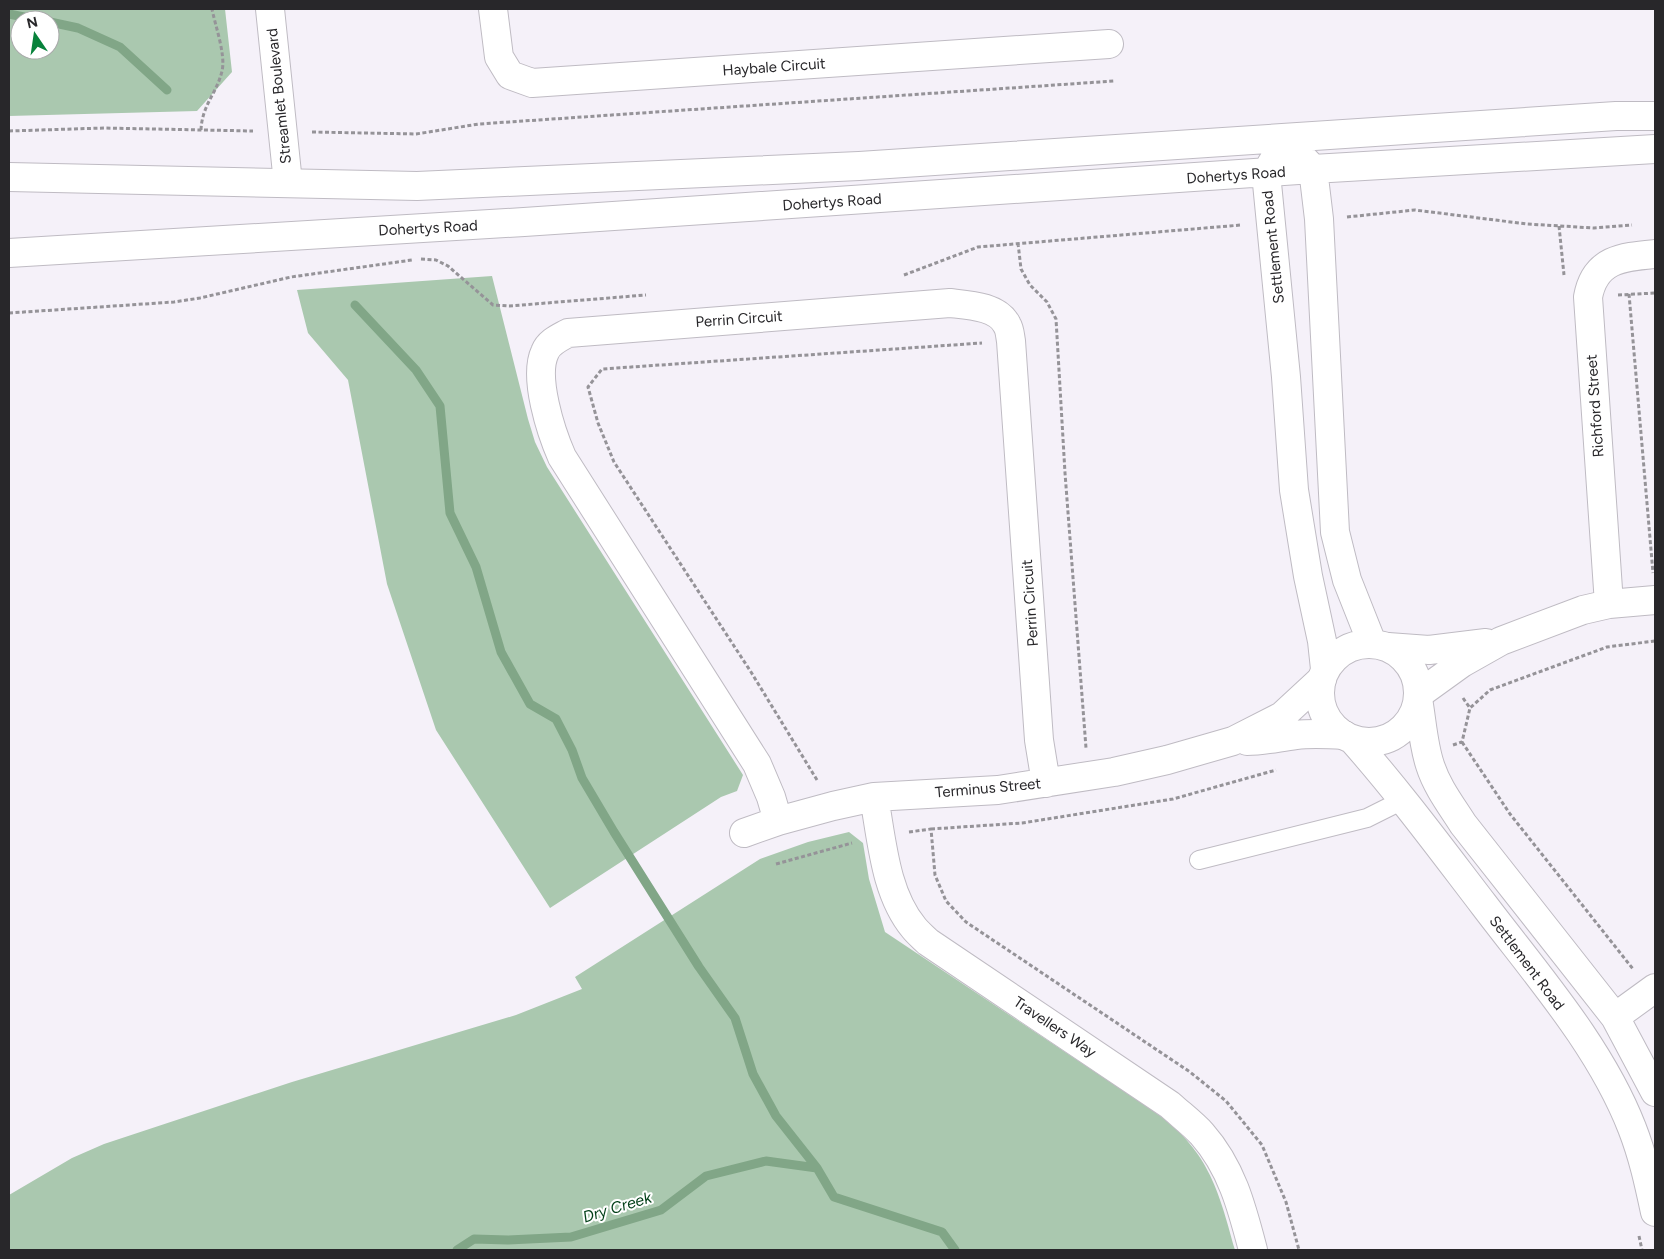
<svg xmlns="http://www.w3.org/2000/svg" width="1664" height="1259" viewBox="0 0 1664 1259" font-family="Figtree,sans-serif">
  <rect width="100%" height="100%" fill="#f5f1f9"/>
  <path fill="#aac8af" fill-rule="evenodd" d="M9,9H225L232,72L197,111L9,116ZM20,20H50V50H20Z
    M492,276L528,419L535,442L547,467L743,775L737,791L721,797L550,908L436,730L387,584L348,380L308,333L297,290Z
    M849,832L863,843L869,879L885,932L1152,1110C1208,1149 1218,1188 1235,1250H9V1195L72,1158L104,1144L292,1082L516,1015L582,989L575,977L760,859L808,842Z"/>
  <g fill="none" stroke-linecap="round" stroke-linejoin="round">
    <path stroke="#81a687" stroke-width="9" d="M9,14L39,20
      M50,22L78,28L120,47L167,90
      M355,305L416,370L440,406L450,513L476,567L501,652L530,704L556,719L572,750L582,778L614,832L699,967L735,1018L753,1074L776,1116L817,1168
      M457,1250L474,1239L508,1240L571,1237L661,1210L706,1176L766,1161L817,1168L834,1197L942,1232L955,1250"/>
    <g stroke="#bfbbc3" stroke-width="20">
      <path id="lane" d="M1199,860L1367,818L1403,800"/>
    </g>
    <g stroke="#bfbbc3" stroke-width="30">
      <path id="street" d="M270,9L288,183
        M493,9L499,57L510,75L532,83L1109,44
        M1609,604L1588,297C1595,259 1622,257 1655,254
        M1388,647L1429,650L1486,643
        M1419,694L1462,663L1501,641L1583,610L1609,604L1655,600
        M1247,741C1264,741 1279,737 1296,735C1312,733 1328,734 1344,735
        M874,797C882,841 885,893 914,928C918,933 923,937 928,942L1170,1105C1181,1115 1193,1124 1202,1134C1232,1168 1242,1208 1253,1250
        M778,821L771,797L757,764L562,457C551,432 533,377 545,352C549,342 559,338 568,333L950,303C968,305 998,306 1007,325C1010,330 1010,336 1011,341L1039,740L1046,783
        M744,833L778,821L833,806L874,797L998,790L1114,772L1167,760L1233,741L1282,716L1322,679"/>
    </g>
    <g stroke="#bfbbc3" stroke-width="30">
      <path id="secondary" d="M1300,155L1313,169L1319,219L1335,532L1347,580L1372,643
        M1275,158L1266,173L1286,377L1294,490L1308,576L1322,641L1325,669
        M9,177L417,186L859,166L1616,116H1655
        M9,253L524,222L1313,169L1655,149
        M1320 693a49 49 0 1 1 98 0a49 49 0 1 1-98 0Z
        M1418,699C1422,721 1423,744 1430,765C1437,787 1451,805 1463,824L1615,1017L1655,1092
        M1352,739C1399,792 1441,849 1484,905C1537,975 1600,1046 1632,1128C1643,1156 1649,1184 1655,1212
        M1615,1017L1655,988"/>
    </g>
    <path stroke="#959398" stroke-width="3" stroke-dasharray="4 2.5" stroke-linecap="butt" d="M201,130C202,105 217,93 222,71C226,55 215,25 212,9
      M9,131L104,128L253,131
      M312,132L416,134L479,124L1114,81
      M1347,217L1415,210L1527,224L1594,228L1632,225
      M1559,226L1564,275
      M1018,243L1021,269L1030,285L1047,302L1056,319L1065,473L1086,748
      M421,259L436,260L448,266L493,305L509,306L646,295
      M904,275L978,247L1241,225
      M1629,294L1653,573
      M1618,295L1655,293
      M9,313L174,302L200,298L291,277L412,260
      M1463,698L1470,708L1490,690L1607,647L1655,641
      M1462,742L1510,814L1633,969
      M1453,745L1462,742L1470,708
      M817,780L751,672L614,462L598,423L588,387L602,369L982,343
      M931,829L1022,823L1173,799L1276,770
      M909,832L931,829L935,875L946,901L966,922L1190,1072L1226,1101L1262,1145L1286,1202L1299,1250
      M776,864L852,843
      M1639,1236L1642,1250"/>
    <use href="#lane" stroke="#fff" stroke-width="18"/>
    <use href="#street" stroke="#fff" stroke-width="28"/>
    <use href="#secondary" stroke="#fff" stroke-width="28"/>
  </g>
  <g text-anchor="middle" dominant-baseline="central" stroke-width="4" stroke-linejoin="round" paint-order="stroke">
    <g font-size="15" fill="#28272a" stroke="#fff">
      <text transform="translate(774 67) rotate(-4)">Haybale Circuit</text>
      <text transform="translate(279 96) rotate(-96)">Streamlet Boulevard</text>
      <text transform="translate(1236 175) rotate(-4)">Dohertys Road</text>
      <text transform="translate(832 202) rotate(-4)">Dohertys Road</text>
      <text transform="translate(428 228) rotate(-3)">Dohertys Road</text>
      <text transform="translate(1273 247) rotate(-96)">Settlement Road</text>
      <text transform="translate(739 319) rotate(-4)">Perrin Circuit</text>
      <text transform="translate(1595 406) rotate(-94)">Richford Street</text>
      <text transform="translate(1030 603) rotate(-94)">Perrin Circuit</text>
      <text transform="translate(988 788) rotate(-5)">Terminus Street</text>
      <text transform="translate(1527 963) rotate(53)">Settlement Road</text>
      <text transform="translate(1055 1027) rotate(34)">Travellers Way</text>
    </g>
    <g font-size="16" font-style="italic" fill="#003f17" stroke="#fff">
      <text transform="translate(617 1207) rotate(-17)">Dry Creek</text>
    </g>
  </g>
  <rect width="1664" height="1259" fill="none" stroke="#28272a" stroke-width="20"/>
  <g transform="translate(35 35) rotate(347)"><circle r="24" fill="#ffffff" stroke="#a9a9aa"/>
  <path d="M0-4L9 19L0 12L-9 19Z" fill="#08823b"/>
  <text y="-8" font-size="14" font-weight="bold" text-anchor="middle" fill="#28272a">N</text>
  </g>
</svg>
